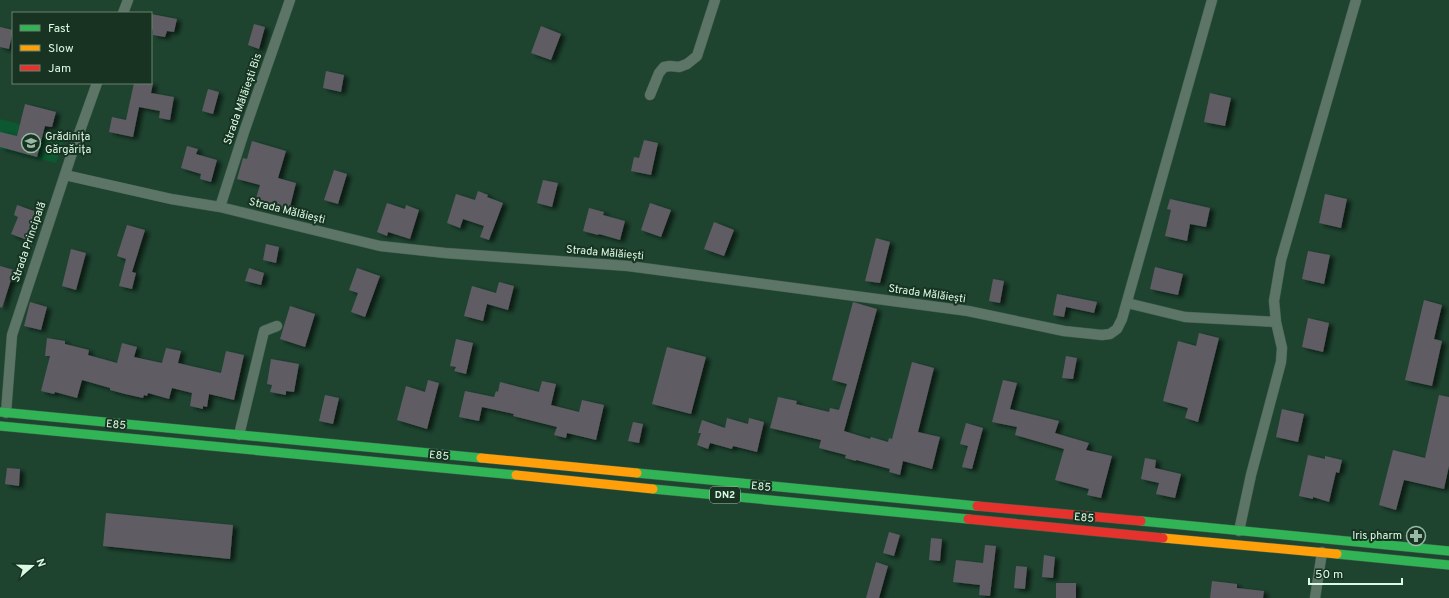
<svg xmlns="http://www.w3.org/2000/svg" width="1449" height="598" viewBox="0 0 1449 598" font-family="Overpass,sans-serif">
  <defs>
    <filter id="shadow"><feDropShadow dx="4.5" dy="2.5" stdDeviation="2" flood-color="#0009"/></filter>
  </defs>
  <rect width="100%" height="100%" fill="#1e4430"/>
  <path fill="#0b5831" d="M0,119L65,136L56,163L0,149Z"/>
  <path fill="#5e5c63" filter="url(#shadow)" d="M151,14L177,19L174,32L167,31L165,37L153,35V30L151,29Z
    M254,24L265,27L259,49L248,45Z
    M541,26L561,34L551,60L531,53Z
    M0,27L13,30L9,49L0,47Z
    M326,71L344,75L341,92L323,88Z
    M134,83H153L151,93L174,97L170,120L159,118L160,111L139,107L133,137L109,132L112,117L126,120Z
    M208,89L219,92L213,114L202,111Z
    M1210,93L1231,98L1225,126L1204,122Z
    M25,104L56,112L52,127L45,126L37,157L0,147V132L17,136Z
    M644,140L658,143L651,175L631,171L634,157L639,158Z
    M252,141L286,151L278,178L296,183L289,211L255,202L260,185L237,179L243,158L247,159Z
    M187,146L198,149L196,154L217,160L211,182L200,179L201,174L181,168Z
    M334,170L347,174L338,204L324,200Z
    M543,180L558,183L552,207L537,203Z
    M478,191L488,195L487,197L503,203L489,240L480,237L484,226L463,219L460,228L447,223L456,194L475,200Z
    M1325,194L1347,199L1341,228L1319,223Z
    M1170,199L1210,208L1206,227L1190,224L1187,241L1165,236L1171,210L1167,209Z
    M387,203L405,209L406,205L419,210L410,239L388,232L387,236L377,232Z
    M650,203L671,210L661,237L641,230Z
    M17,205L37,212L27,240L11,234L18,217L14,215Z
    M589,208L604,212L603,215L625,221L620,240L599,234L598,235L583,231Z
    M714,222L734,230L724,256L704,249Z
    M127,225L145,230L132,272L136,273L132,289L119,286L126,259L117,256Z
    M876,238L890,242L880,283L865,281Z
    M266,244L279,247L276,263L263,260Z
    M71,249L86,253L76,290L62,286Z
    M1308,251L1330,255L1324,284L1302,279Z
    M0,266L18,271L15,282L11,280L2,308L0,307Z
    M1155,267L1183,274L1178,295L1150,289Z
    M249,268L264,273L261,285L245,281Z
    M357,268L380,276L365,317L351,312L358,293L349,290Z
    M993,279L1004,281L1000,303L989,301Z
    M499,282L514,286L508,310L487,304L483,321L464,316L472,286L496,293Z
    M1057,294L1097,302L1094,313L1066,307L1064,317L1053,315Z
    M1424,300L1442,305L1434,339L1442,341L1432,386L1405,380Z
    M30,302L47,307L41,330L24,326Z
    M853,302L877,309L844,431L870,439L871,437L888,442L889,438L892,439L912,362L934,368L918,432L940,437L932,469L903,461L900,475L889,472L890,469L856,460V461L845,458L846,455L819,448L821,440L770,428L778,397L797,401L796,404L829,412L830,408L839,410L847,384L832,380Z
    M290,306L315,314L305,347L280,339Z
    M1308,318L1329,323L1323,352L1302,347Z
    M1199,333L1219,338L1198,422L1185,418L1188,408L1163,401L1178,341L1196,346Z
    M47,338L65,341V344L89,350L88,355L117,363L122,343L137,347L134,357L162,363L166,348L181,351L178,363L221,373L226,351L244,355L234,400L209,394L207,407L203,406V409L190,406L192,393L172,388L169,399L148,393L147,396L144,395L143,398L125,394L110,390V388L82,380L77,398L55,392L54,394L41,391L50,356H45Z
    M456,339L473,343L466,374L454,371L456,367L450,366Z
    M667,347L706,357L691,414L652,404Z
    M1066,356L1077,358L1073,379L1062,378Z
    M271,359L299,364L294,392L286,391V395L270,392L272,385L267,384Z
    M428,380L439,383L427,429L397,420L406,386L425,392Z
    M1003,380L1017,383L1010,409L1059,421L1055,433L1089,443L1086,450L1112,456L1101,498L1087,495L1089,489L1055,480L1064,449L1015,435L1017,427L992,422Z
    M542,381L556,384L551,405L579,412L582,400L604,405L596,440L567,433L566,438L554,435L557,427L513,416L514,414L482,407L479,421L459,417L465,391L494,397L496,391L498,392L500,382L539,392Z
    M325,395L339,398L333,424L319,421Z
    M1439,395L1449,397V466L1444,489L1404,480L1396,510L1379,505L1393,450L1425,458Z
    M1282,409L1304,414L1298,442L1276,437Z
    M727,418L748,424L749,418L764,422L757,452L733,446L732,449L710,443L708,449L697,445L701,433H698L702,420L725,428Z
    M633,422L643,424L639,443L628,441Z
    M966,423L983,428L972,469L962,467L968,446L960,444Z
    M1308,455L1325,459V456L1342,460L1339,473L1336,472L1329,502L1313,497V499L1299,496Z
    M1145,458L1156,460L1155,468L1181,474L1175,498L1156,494L1159,483L1141,479Z
    M7,468L20,469L19,486L5,484Z
    M106,513L233,525L230,559L103,546Z
    M889,532L900,535L894,556L883,553Z
    M931,538L942,539L940,561L929,560Z
    M985,545L996,546L990,596L979,595L980,585L953,582L956,560L983,563Z
    M1044,555L1055,557L1053,578L1042,577Z
    M876,562L888,566L879,598H866Z
    M1016,566L1027,567L1025,589L1014,588Z
    M1212,581L1237,584V588L1264,591L1263,598H1210Z
    M1056,583H1076V598H1056Z"/>
  <g fill="none" stroke-linecap="round" stroke-linejoin="round">
    <g stroke="#425f4e" stroke-width="11">
      <path id="street" d="M123,13L128,0
        M650,95L659,73L664,67L670,66L679,67L687,64L697,56L715,0
        M65,175L171,199L220,207L380,246L445,253L628,266L968,311L1064,331L1102,335L1110,334L1117,329L1122,319L1212,0
        M220,207L244,132L290,0
        M1127,303L1185,317L1276,322
        M6,413L12,335L72,153L97,83
        M239,435L264,331L277,326
        M1239,531L1251,475L1281,362L1282,348L1276,322L1274,301L1281,260L1356,0
        M1315,598L1322,552"/>
    </g>
    <g stroke="#425f4e" stroke-width="10">
      <path id="fast" d="M0,412L481,458
        M0,426L516,475
        M637,473L977,506
        M653,489L968,519
        M1141,521L1449,551
        M1337,554L1449,565"/>
    </g>
    <g stroke="#425f4e" stroke-width="10">
      <path id="slow" d="M481,458L637,473
        M516,475L653,489
        M1163,538L1337,554"/>
    </g>
    <g stroke="#425f4e" stroke-width="10">
      <path id="jam" d="M977,506L1141,521
        M968,519L1163,538"/>
    </g>
    <use href="#street" stroke="#5c7567" stroke-width="10"/>
    <use href="#fast" stroke="#30b455" stroke-width="9"/>
    <use href="#slow" stroke="#ff9f0a" stroke-width="9"/>
    <use href="#jam" stroke="#e5322d" stroke-width="9"/>
  </g>
  <defs>
    <g id="school-ring" transform="scale(1)"><circle r="9.5" fill="#183322" stroke="#98baa4" stroke-width="1.5"/><path d="M0-5L7-2L0 1L-7-2ZM-4 1L0 2.5L4 1V4Q0 6-4 4Z" fill="#98baa4"/></g>
    <g id="pharmacy-ring" transform="scale(1)"><circle r="9.5" fill="#183322" stroke="#98baa4" stroke-width="1.5"/><path d="M-2-6h4v4h4v4h-4v4h-4v-4h-4v-4h4Z" fill="#98baa4"/></g>
  </defs>
  <g fill-rule="evenodd">
    <use href="#school-ring" x="31" y="143"/>
    <use href="#pharmacy-ring" x="1416" y="536"/>
  </g>
  <g text-anchor="middle" dominant-baseline="central" stroke-width="4" stroke-linejoin="round" paint-order="stroke">
    <rect fill="#183322" stroke="#a0bea9" stroke-width="1" x="710" y="487" width="30" height="16" rx="3"/>
    <g font-size="10" font-weight="bold" fill="#dafae3">
      <text x="725" y="495">DN2</text>
    </g>
    <g font-size="11" fill="#dafae3" stroke="#183322">
      <text transform="translate(243 99) rotate(-71)">Strada Mălăiești Bis</text>
      <text transform="translate(287 211) rotate(14)">Strada Mălăiești</text>
      <text transform="translate(29 242) rotate(-71)">Strada Principală</text>
      <text transform="translate(605 253) rotate(5)">Strada Mălăiești</text>
      <text transform="translate(927 294) rotate(8)">Strada Mălăiești</text>
      <text transform="translate(116 425) rotate(5)">E85</text>
      <text transform="translate(439 456) rotate(6)">E85</text>
      <text transform="translate(761 487) rotate(5)">E85</text>
      <text transform="translate(1084 518) rotate(5)">E85</text>
    </g>
    <g font-size="11" fill="#dafae3" stroke="#183322" text-anchor="start">
      <text x="45" y="137">Grădinița<tspan x="45" dy="13">Gărgărița</tspan></text>
      <text x="1402" y="536" text-anchor="end">Iris pharm</text>
    </g>
  </g>
  <rect x="12" y="12" width="140" height="72" fill="#183322" stroke="#66836f"/>
  <rect x="20" y="25" width="20" height="6" fill="#30b455" stroke="#66836f"/>
  <text x="48" y="32" font-size="12" fill="#dafae3">Fast</text>
  <rect x="20" y="45" width="20" height="6" fill="#ff9f0a" stroke="#66836f"/>
  <text x="48" y="52" font-size="12" fill="#dafae3">Slow</text>
  <rect x="20" y="65" width="20" height="6" fill="#e5322d" stroke="#66836f"/>
  <text x="48" y="72" font-size="12" fill="#dafae3">Jam</text>
  <g transform="translate(32 566) rotate(70)" stroke="#183322" stroke-width="3" paint-order="stroke">
  <path d="M0-3L7 15L0 10L-7 15Z" fill="#dafae3"/>
  <text y="-6" font-size="11" font-weight="bold" text-anchor="middle" fill="#dafae3">N</text>
  </g>
  <path d="M1309 578v6h93v-6" fill="none" stroke="#dafae3" stroke-width="2"/>
  <text x="1315" y="578" font-size="12" fill="#dafae3" stroke="#183322" stroke-width="3" paint-order="stroke">50 m</text>
</svg>
